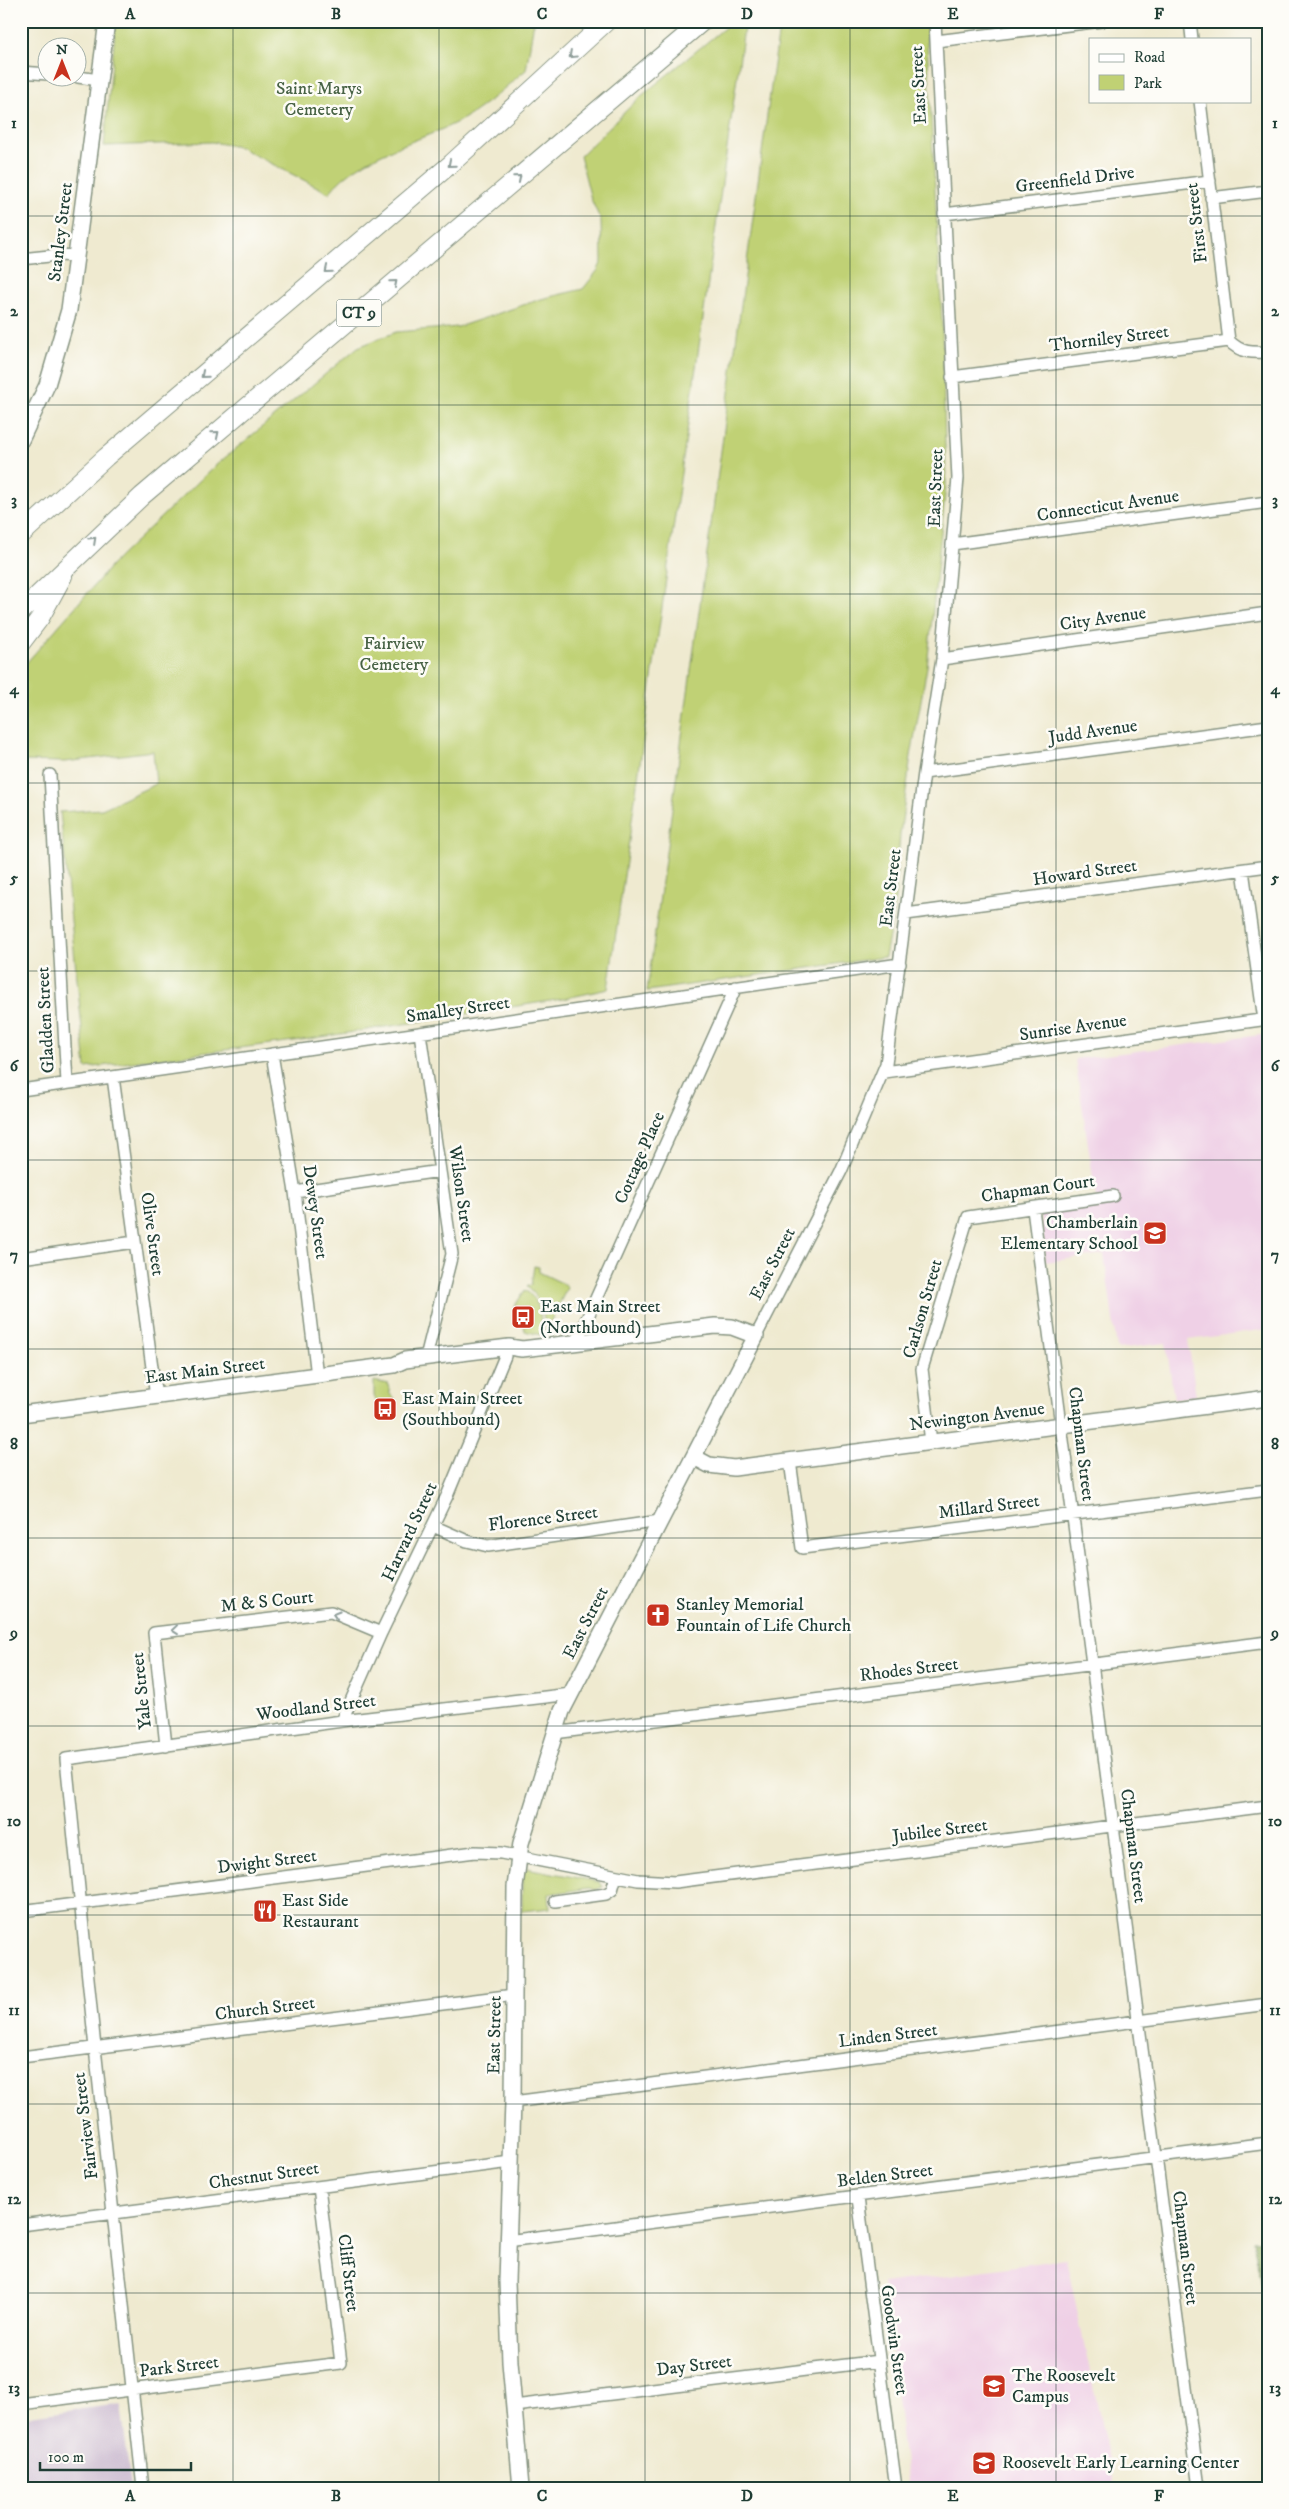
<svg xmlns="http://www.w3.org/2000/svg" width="1289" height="2509" viewBox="0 0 1289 2509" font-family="'IM FELL DW Pica',serif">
  <rect width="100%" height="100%" fill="#fdfcf7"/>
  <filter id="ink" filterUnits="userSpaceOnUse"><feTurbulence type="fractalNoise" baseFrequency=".02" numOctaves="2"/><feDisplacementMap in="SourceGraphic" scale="10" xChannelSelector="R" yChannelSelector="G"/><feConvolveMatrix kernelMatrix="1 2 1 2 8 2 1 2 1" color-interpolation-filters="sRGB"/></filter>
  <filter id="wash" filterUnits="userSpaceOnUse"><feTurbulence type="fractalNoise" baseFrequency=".0096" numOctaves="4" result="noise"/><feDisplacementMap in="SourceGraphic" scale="20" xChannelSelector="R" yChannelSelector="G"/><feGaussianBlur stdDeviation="1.12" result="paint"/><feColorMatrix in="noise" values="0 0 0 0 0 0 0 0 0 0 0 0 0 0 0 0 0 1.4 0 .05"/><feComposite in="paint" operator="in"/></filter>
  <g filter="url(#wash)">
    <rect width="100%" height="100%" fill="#efead0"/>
    <path fill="#efd0e6" d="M1268,1034V1329L1188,1340L1196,1396L1174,1399L1166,1343L1117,1349L1104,1254L1046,1262L1041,1213L1097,1204L1075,1059Z
      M1066,2259L1115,2488H908L883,2284Z"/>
    <path fill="#cdbed2" d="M121,2404L131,2488H21V2417Z"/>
    <path fill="#c0d174" stroke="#708754" d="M116,21H534L526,70C506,86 487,105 465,118C421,143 362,151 329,193L239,147L212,142L104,146Z
      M733,21H745L608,989L562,999L309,1039L86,1068L60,812L102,809L156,784L153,751L65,762L21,761V669L118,558L215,466L358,347L396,332L458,327L541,299L583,289L598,270L602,261L601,221L591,199L580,156L640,97Z
      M780,21H926L942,322L946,485L927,667L911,756L900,835L894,910L885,957L647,991Z
      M534,1266L539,1267V1272L566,1285L567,1288L546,1331L544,1330C545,1314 541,1297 527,1287L528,1285L531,1286Z
      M525,1290C540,1300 543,1318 540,1335L525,1331L520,1314L514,1307Z
      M374,1381L388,1384L390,1394L398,1404L384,1419L374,1396Z
      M526,1868L600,1882L603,1887L595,1890L590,1888L549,1894L550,1908L522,1911V1875Z"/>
    <path fill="#98b366" stroke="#5c784d" d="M1268,2239V2328L1253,2240Z"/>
  </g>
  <g filter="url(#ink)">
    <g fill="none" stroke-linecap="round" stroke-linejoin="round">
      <g stroke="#879482" stroke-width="14">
        <path id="minor" d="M1190,21L1192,39
          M936,41L1102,21
          M21,72L48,74
          M78,77L99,80
          M1200,101L1229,341
          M1211,198L1268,191
          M944,214L1210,181
          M21,259L59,255L77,256
          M1229,341C1241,353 1252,353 1268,352
          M952,377L1229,341
          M952,544L1268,502
          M942,659L1268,613
          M924,773L1268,726
          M50,775L67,1083
          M1243,870L1264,1020
          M906,914L1268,866
          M420,1033L452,1254L426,1357
          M272,1054L295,1192L317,1376
          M884,1072L1268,1019
          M113,1077L156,1397
          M21,1090L900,964
          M295,1192L440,1171
          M1033,1209L1199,2488
          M21,1258L135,1242
          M756,1336L841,1171L886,1064L924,773L942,659L958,478L935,21
          M576,1343L736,987
          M931,1442L922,1369L968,1217L1113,1196
          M790,1461L802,1548L1268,1490
          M433,1526L467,1541L488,1546L660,1521
          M342,1721L381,1633L447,1496L505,1356
          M554,1733L1268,1642
          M166,1746L154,1633L331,1612L381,1633
          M555,1901L606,1894L612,1890L616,1876
          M21,1911L475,1852L501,1853L638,1880L675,1882L1268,1806
          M21,2057L514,1995
          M513,2102L1268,2004
          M858,2198L896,2488
          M21,2225L511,2162
          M507,2241L1268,2143
          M21,2404L341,2363L319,2187
          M514,2406L879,2361
          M143,2488L95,2048L66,1759L342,1721L571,1694"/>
      </g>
      <g stroke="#879482" stroke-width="18">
        <path id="major" d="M21,440L47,385L69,310L107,21
          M21,1414L394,1365L405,1360L509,1347L522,1349L715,1326L732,1327L756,1336L562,1711L521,1843L515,1887L513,2102L507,2281L510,2362L521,2488
          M694,1457L709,1465L734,1468L1268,1398"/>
      </g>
      <g stroke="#879482" stroke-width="20">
        <path id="highway" d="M21,535L106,457L452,163L607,21
          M21,611L142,496L703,21
          M21,643L40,618L63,576"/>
      </g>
      <use href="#minor" stroke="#fff" stroke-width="11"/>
      <use href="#major" stroke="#fff" stroke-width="15"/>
      <use href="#highway" stroke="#fff" stroke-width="18"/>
    </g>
    <defs><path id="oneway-chevron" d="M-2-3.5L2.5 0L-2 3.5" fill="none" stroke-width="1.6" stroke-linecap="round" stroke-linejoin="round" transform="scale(1.25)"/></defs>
    <g stroke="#8f9e9a">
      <use href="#oneway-chevron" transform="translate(572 55) rotate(137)"/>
      <use href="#oneway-chevron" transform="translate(451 164) rotate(139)"/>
      <use href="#oneway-chevron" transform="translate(518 178) rotate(-40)"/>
      <use href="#oneway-chevron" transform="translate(328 270) rotate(140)"/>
      <use href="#oneway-chevron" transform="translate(394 283) rotate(-40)"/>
      <use href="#oneway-chevron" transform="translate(204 375) rotate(140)"/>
      <use href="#oneway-chevron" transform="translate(216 434) rotate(-40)"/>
      <use href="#oneway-chevron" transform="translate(93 540) rotate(-43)"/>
      <use href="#oneway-chevron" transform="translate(336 1615) rotate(-163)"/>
      <use href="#oneway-chevron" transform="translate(175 1630) rotate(174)"/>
    </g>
  </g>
  <path fill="none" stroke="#1f3d34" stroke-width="1" stroke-opacity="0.55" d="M233,21V2488M439,21V2488M645,21V2488M850,21V2488M1056,21V2488M21,216H1268M21,405H1268M21,594H1268M21,783H1268M21,971H1268M21,1160H1268M21,1349H1268M21,1538H1268M21,1726H1268M21,1915H1268M21,2104H1268M21,2293H1268"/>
  <defs>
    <g id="school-square" transform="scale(1.25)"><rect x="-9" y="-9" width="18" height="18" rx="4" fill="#c8321e" stroke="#fdfcf7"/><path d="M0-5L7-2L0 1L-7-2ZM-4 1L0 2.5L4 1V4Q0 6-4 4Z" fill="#fff"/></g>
    <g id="bus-square" transform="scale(1.25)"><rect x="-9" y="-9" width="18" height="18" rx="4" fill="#c8321e" stroke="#fdfcf7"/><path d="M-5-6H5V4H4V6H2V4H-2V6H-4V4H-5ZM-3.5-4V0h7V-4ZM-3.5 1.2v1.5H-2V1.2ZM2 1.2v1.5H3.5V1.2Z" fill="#fff"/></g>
    <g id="church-square" transform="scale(1.25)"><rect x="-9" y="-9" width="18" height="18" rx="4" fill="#c8321e" stroke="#fdfcf7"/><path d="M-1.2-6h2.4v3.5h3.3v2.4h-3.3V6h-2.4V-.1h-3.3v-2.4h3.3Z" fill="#fff"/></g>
    <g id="restaurant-square" transform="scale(1.25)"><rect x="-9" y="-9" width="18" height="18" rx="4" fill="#c8321e" stroke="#fdfcf7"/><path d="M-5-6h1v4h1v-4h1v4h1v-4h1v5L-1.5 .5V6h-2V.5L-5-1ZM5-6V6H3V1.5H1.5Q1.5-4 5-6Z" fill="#fff"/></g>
  </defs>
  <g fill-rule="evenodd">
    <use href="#school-square" x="1155" y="1233"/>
    <use href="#bus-square" x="523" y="1317"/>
    <use href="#bus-square" x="385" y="1409"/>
    <use href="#church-square" x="658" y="1615"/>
    <use href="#restaurant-square" x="265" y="1911"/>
    <use href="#school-square" x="994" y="2386"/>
    <use href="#school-square" x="984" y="2463"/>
  </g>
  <g text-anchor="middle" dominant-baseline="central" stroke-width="5" stroke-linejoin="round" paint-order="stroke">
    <rect fill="#fdfcf7" stroke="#62766e" stroke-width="1" x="336.5" y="299.5" width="45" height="27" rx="4"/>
    <g font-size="16" font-weight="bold" fill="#1f3d34">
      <text x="359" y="313">CT 9</text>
    </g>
    <g font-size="18" fill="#1f3d34" stroke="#fdfcf7">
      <text transform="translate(919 85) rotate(-93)">East Street</text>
      <text transform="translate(1075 180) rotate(-7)">Greenfield Drive</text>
      <text transform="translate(1197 223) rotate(-97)">First Street</text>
      <text transform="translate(61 232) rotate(-83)">Stanley Street</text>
      <text transform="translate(1109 339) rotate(-7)">Thorniley Street</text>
      <text transform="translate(936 488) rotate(-88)">East Street</text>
      <text transform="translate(1108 506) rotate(-8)">Connecticut Avenue</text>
      <text transform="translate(1103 619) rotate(-8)">City Avenue</text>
      <text transform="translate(1093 732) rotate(-8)">Judd Avenue</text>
      <text transform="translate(1085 873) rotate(-8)">Howard Street</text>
      <text transform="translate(891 888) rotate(-83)">East Street</text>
      <text transform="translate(458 1010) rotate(-8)">Smalley Street</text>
      <text transform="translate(46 1020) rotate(-93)">Gladden Street</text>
      <text transform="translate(1073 1028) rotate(-8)">Sunrise Avenue</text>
      <text transform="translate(640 1158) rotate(-66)">Cottage Place</text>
      <text transform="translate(1038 1189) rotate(-8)">Chapman Court</text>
      <text transform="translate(461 1194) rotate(82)">Wilson Street</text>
      <text transform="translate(315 1212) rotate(82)">Dewey Street</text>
      <text transform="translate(152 1234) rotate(82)">Olive Street</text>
      <text transform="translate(773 1264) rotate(-63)">East Street</text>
      <text transform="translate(923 1309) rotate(-74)">Carlson Street</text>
      <text transform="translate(205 1371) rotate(-7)">East Main Street</text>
      <text transform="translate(977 1417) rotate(-7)">Newington Avenue</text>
      <text transform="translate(1081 1444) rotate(83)">Chapman Street</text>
      <text transform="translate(989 1507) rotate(-7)">Millard Street</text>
      <text transform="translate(543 1519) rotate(-7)">Florence Street</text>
      <text transform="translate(410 1532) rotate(-65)">Harvard Street</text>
      <text transform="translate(267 1602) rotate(-6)">M &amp; S Court</text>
      <text transform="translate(586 1623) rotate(-63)">East Street</text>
      <text transform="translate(909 1670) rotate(-7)">Rhodes Street</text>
      <text transform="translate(142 1691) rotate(-96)">Yale Street</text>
      <text transform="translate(316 1708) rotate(-7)">Woodland Street</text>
      <text transform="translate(940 1831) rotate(-7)">Jubilee Street</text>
      <text transform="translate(1133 1846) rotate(83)">Chapman Street</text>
      <text transform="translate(267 1862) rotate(-7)">Dwight Street</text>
      <text transform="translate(265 2009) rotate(-7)">Church Street</text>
      <text transform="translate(495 2035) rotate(-89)">East Street</text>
      <text transform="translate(888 2036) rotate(-7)">Linden Street</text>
      <text transform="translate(86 2126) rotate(-97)">Fairview Street</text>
      <text transform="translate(264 2176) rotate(-8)">Chestnut Street</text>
      <text transform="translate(885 2176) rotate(-7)">Belden Street</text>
      <text transform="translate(1185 2248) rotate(83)">Chapman Street</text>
      <text transform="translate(348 2273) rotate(83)">Cliff Street</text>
      <text transform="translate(894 2340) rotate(82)">Goodwin Street</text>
      <text transform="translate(694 2366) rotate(-7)">Day Street</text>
      <text transform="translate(179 2367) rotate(-7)">Park Street</text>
    </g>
    <g font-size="18" fill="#476244" stroke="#fdfcf7">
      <text x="319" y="89">Saint Marys<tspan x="319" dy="21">Cemetery</tspan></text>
      <text x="394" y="644">Fairview<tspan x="394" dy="21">Cemetery</tspan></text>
    </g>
    <g font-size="18" fill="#1f3d34" stroke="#fdfcf7" text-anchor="start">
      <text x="1138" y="1223" text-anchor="end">Chamberlain<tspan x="1138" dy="21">Elementary School</tspan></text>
      <text x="540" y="1307">East Main Street<tspan x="540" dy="21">(Northbound)</tspan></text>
      <text x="402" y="1399">East Main Street<tspan x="402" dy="21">(Southbound)</tspan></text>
      <text x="676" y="1605">Stanley Memorial<tspan x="676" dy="21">Fountain of Life Church</tspan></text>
      <text x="282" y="1901">East Side<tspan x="282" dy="21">Restaurant</tspan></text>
      <text x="1012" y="2376">The Roosevelt<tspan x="1012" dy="21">Campus</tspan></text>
      <text x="1002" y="2463">Roosevelt Early Learning Center</text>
    </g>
  </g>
  <rect width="1289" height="2509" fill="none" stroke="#fdfcf7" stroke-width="55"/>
  <rect x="1089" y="38" width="162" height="65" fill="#fdfcf7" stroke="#a4b0a9"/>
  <rect x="1099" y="54" width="25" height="8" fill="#ffffff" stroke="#a4b0a9"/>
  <text x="1134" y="62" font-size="15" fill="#1f3d34">Road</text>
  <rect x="1099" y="75" width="25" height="15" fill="#c0d174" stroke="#a4b0a9"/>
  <text x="1134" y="88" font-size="15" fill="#1f3d34">Park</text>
  <g transform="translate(62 62)"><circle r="24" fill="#fdfcf7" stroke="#a4b0a9"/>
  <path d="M0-4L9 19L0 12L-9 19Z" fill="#c8321e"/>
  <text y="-8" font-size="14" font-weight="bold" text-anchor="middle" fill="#1f3d34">N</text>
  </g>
  <path d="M40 2462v8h151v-8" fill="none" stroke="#1f3d34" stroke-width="2.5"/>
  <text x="48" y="2462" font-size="15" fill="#1f3d34" stroke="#fdfcf7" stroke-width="4" paint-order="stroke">100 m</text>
  <rect x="28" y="28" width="1234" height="2454" fill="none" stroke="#1f3d34" stroke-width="2"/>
  <g font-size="16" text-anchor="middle" font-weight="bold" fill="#1f3d34">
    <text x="130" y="19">A</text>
    <text x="336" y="19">B</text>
    <text x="542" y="19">C</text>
    <text x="747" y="19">D</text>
    <text x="953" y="19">E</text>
    <text x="1159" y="19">F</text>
    <text x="14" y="128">1</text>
    <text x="1275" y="128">1</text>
    <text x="14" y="316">2</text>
    <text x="1275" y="316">2</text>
    <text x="14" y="505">3</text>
    <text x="1275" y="505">3</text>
    <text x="14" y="694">4</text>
    <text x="1275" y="694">4</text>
    <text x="14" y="883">5</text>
    <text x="1275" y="883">5</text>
    <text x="14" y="1071">6</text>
    <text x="1275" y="1071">6</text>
    <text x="14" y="1260">7</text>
    <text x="1275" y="1260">7</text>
    <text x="14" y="1449">8</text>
    <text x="1275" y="1449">8</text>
    <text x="14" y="1638">9</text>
    <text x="1275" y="1638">9</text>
    <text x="14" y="1826">10</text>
    <text x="1275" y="1826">10</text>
    <text x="14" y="2015">11</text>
    <text x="1275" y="2015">11</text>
    <text x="14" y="2204">12</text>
    <text x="1275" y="2204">12</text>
    <text x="14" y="2393">13</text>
    <text x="1275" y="2393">13</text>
    <text x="130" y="2501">A</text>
    <text x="336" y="2501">B</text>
    <text x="542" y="2501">C</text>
    <text x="747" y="2501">D</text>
    <text x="953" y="2501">E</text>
    <text x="1159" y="2501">F</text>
  </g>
</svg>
